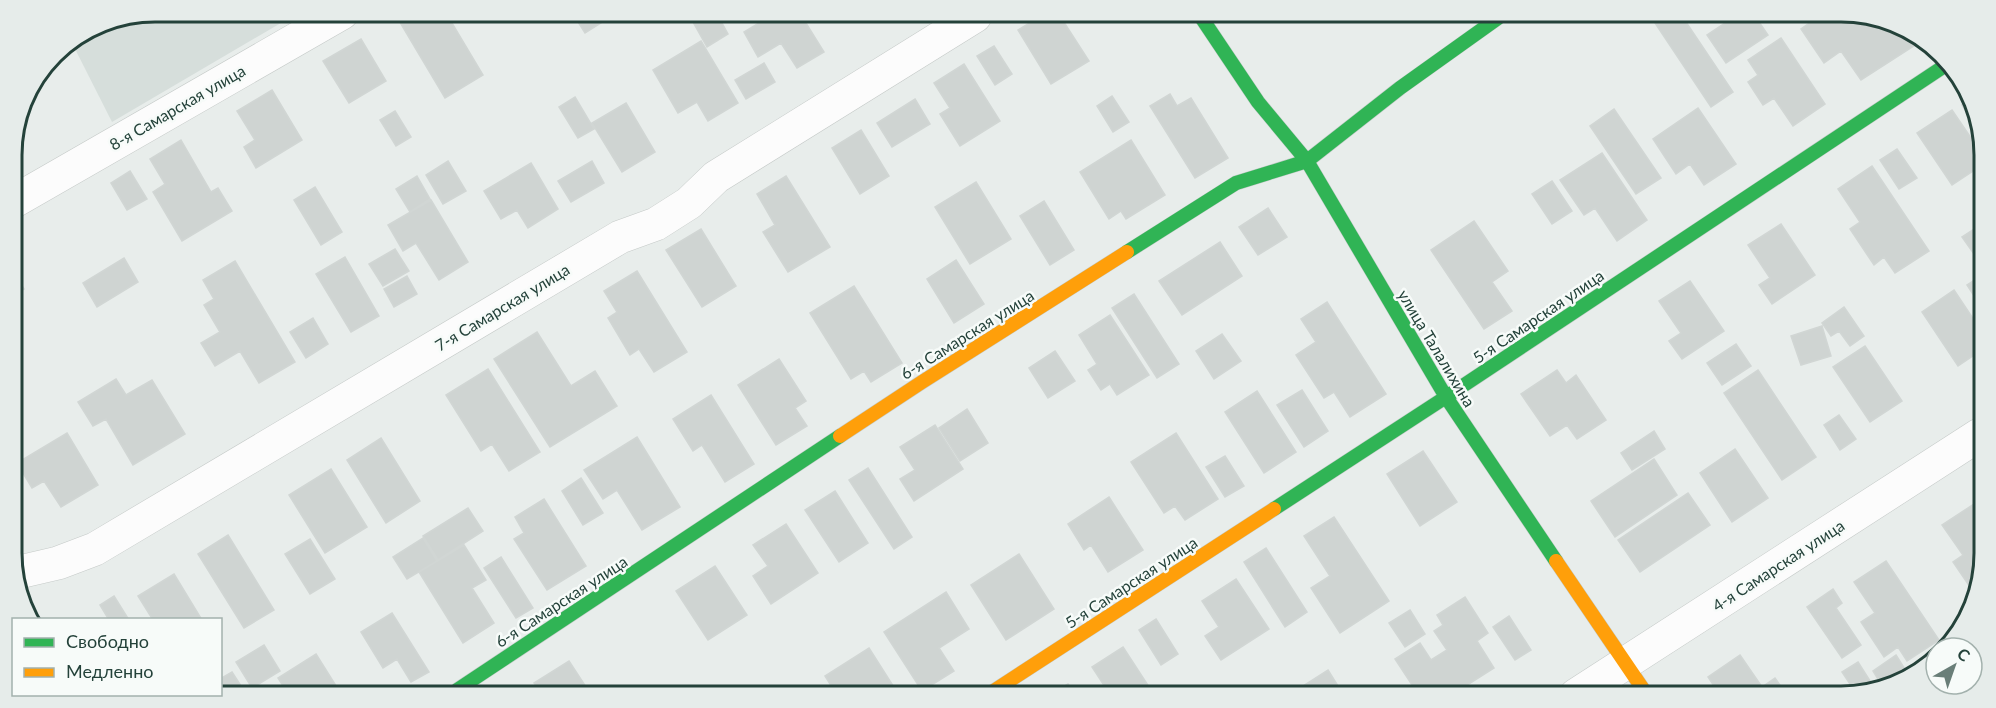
<svg xmlns="http://www.w3.org/2000/svg" width="1996" height="708" viewBox="0 0 1996 708" font-family="Lato,sans-serif">
  <rect width="100%" height="100%" fill="#e8edeb"/>
  <path fill="#d6dedb" d="M155,12L298,13L112,122L71,41L101,23Z"/>
  <path fill="#cfd4d2" stroke="#d1d6d4" stroke-width="1.5" d="M407,13H446L483,75L445,98L398,19Z
    M573,14H600L604,21L585,33Z
    M706,14H717L728,34L707,47L693,22Z
    M765,15H801L824,52L797,68L781,43L758,57L744,32L767,18Z
    M1041,16H1060L1089,61L1051,84L1018,30Z
    M1662,19H1684L1733,92L1711,107L1655,23Z
    M1731,19H1757L1768,35L1726,63L1707,35Z
    M1815,19H1857L1861,24L1868,19H1887L1920,42L1861,80L1841,51L1824,63L1801,29Z
    M1781,38L1825,104L1793,126L1774,98L1763,105L1748,82L1758,75L1748,60Z
    M361,39L386,81L349,103L323,61Z
    M701,41L738,103L708,121L697,102L678,113L653,70Z
    M994,46L1012,74L995,85L977,56Z
    M764,63L775,82L746,99L735,80Z
    M964,64L1000,121L960,146L940,114L950,108L934,83Z
    M272,90L302,140L256,168L244,147L255,140L237,111Z
    M1170,94L1177,106L1191,98L1228,158L1195,178L1150,106Z
    M1112,96L1129,122L1113,132L1097,106Z
    M575,97L594,129L578,138L559,107Z
    M915,99L930,124L892,147L877,123Z
    M1967,102L1982,134H1981L1962,105Z
    M626,103L655,152L622,172L592,123Z
    M1698,108L1736,164L1704,185L1690,164L1676,174L1653,139Z
    M1614,109L1661,178L1636,194L1590,126Z
    M1952,110L1982,154V165L1952,185L1917,133Z
    M395,111L411,137L396,146L380,120Z
    M861,130L889,176L860,194L832,148Z
    M181,140L211,192L218,188L232,211L182,241L153,192L165,184L150,159Z
    M1131,140L1165,195L1126,219L1121,211L1109,219L1080,172Z
    M1897,149L1917,178L1899,189L1880,160Z
    M1602,153L1647,220L1617,241L1595,208L1584,215L1560,180Z
    M448,161L466,191L443,204L426,175Z
    M592,161L604,183L571,202L558,181Z
    M531,163L558,209L528,228L517,210L501,219L484,191Z
    M1872,166L1929,251L1895,273L1884,257L1874,265L1850,229L1860,222L1838,189Z
    M130,171L147,199L127,210L111,183Z
    M417,176L430,199L410,212L396,189Z
    M786,176L830,247L788,272L763,232L775,225L757,194Z
    M1552,181L1572,211L1552,224L1532,194Z
    M976,182L1011,239L970,264L935,207Z
    M315,187L342,232L321,245L294,200Z
    M431,200L468,262L439,280L416,243L403,251L388,225Z
    M1044,201L1074,250L1050,265L1020,216Z
    M1268,208L1287,237L1258,255L1239,227Z
    M1474,221L1508,271L1492,282L1512,311L1484,329L1431,250Z
    M1781,224L1815,275L1772,304L1759,285L1770,278L1748,245Z
    M1982,224L1981,264L1962,237Z
    M701,229L736,286L702,307L666,250Z
    M1220,242L1242,276L1182,315L1159,281Z
    M395,249L409,271L383,286L369,264Z
    M345,257L379,316L351,332L316,274Z
    M124,258L138,282L97,307L83,283Z
    M956,260L984,304L954,323L927,279Z
    M235,261L295,362L259,383L240,351L215,366L201,343L220,332L204,305L214,299L203,280Z
    M13,271L24,289L13,296Z
    M637,271L687,352L654,372L639,349L630,355L608,318L617,312L604,291Z
    M407,276L417,294L394,307L384,289Z
    M1981,276L1980,305L1967,285Z
    M1690,281L1724,331L1682,359L1669,341L1681,333L1659,301Z
    M854,286L902,363L871,382L864,371L851,379L810,313Z
    M1954,290L1980,329V351L1958,366L1922,312Z
    M1134,294L1179,364L1157,378L1112,308Z
    M1327,302L1386,394L1350,417L1334,392L1324,398L1296,355L1316,342L1301,319Z
    M1844,307L1864,336L1850,346L1839,331L1831,336L1822,323Z
    M1110,315L1149,375L1117,395L1110,384L1101,390L1088,370L1097,364L1079,335Z
    M313,318L328,344L306,358L290,332Z
    M1822,326L1831,356L1801,365L1791,336Z
    M537,332L571,386L595,371L617,406L550,447L494,359Z
    M1222,334L1241,361L1214,379L1196,351Z
    M1736,344L1751,366L1722,385L1707,363Z
    M1865,346L1902,401L1870,422L1833,367Z
    M1055,351L1075,381L1048,398L1029,368Z
    M779,359L806,401L795,408L807,426L776,445L738,385Z
    M488,369L540,452L509,471L492,444L481,451L446,395Z
    M1557,370L1566,383L1576,375L1606,420L1577,439L1567,425L1550,436L1521,394Z
    M1758,370L1816,457L1782,480L1724,393Z
    M116,379L126,395L152,380L185,434L133,465L106,419L93,426L78,402Z
    M1302,390L1328,431L1304,447L1277,405Z
    M1257,391L1296,452L1264,473L1225,412Z
    M711,395L754,464L725,482L702,445L693,451L673,419Z
    M967,409L988,443L960,461L939,428Z
    M1839,415L1856,439L1840,450L1824,425Z
    M935,425L963,469L914,501L900,479L915,470L900,447Z
    M1654,431L1665,449L1632,470L1621,453Z
    M67,433L98,485L61,507L44,481L32,488L17,463Z
    M1176,433L1218,499L1185,520L1175,506L1164,513L1131,462Z
    M637,437L680,507L642,530L617,490L603,499L584,470Z
    M381,438L420,501L386,523L347,460Z
    M1735,449L1768,498L1732,522L1700,473Z
    M1423,451L1457,502L1420,526L1387,474Z
    M1225,456L1244,486L1225,497L1206,467Z
    M1654,459L1677,495L1615,537L1591,501Z
    M868,468L912,537L894,549L849,480Z
    M331,469L367,527L325,553L289,495Z
    M581,478L603,513L583,525L562,491Z
    M835,491L868,543L839,562L805,510Z
    M1688,493L1710,525L1640,572L1618,540Z
    M1109,497L1143,550L1108,572L1091,545L1084,550L1068,524Z
    M544,499L586,566L547,590L514,539L524,533L515,517Z
    M1974,504L1978,509L1977,582L1970,587L1953,562L1963,555L1942,525Z
    M468,508L483,531L438,560L423,536Z
    M1334,517L1389,601L1340,633L1311,588L1330,576L1304,536Z
    M786,524L818,573L771,604L753,576L768,566L753,545Z
    M228,535L274,610L244,628L198,554Z
    M423,538L437,561L407,579L393,557Z
    M310,539L335,579L310,594L285,554Z
    M464,545L486,580L472,588L494,623L463,643L419,572Z
    M1266,548L1307,612L1285,627L1244,562Z
    M1019,554L1054,609L1006,640L971,585Z
    M501,557L533,608L516,618L484,568Z
    M1886,561L1939,640L1907,661L1898,647L1884,657L1861,622L1875,613L1854,582Z
    M715,566L747,615L708,640L676,591Z
    M174,574L202,620H153L138,596Z
    M1236,579L1269,629L1221,660L1205,636L1219,627L1202,601Z
    M1833,589L1842,603L1836,608L1861,645L1842,658L1807,607Z
    M946,592L969,629L939,648L954,671L922,691L884,632Z
    M114,596L129,620H109L100,605Z
    M1465,597L1488,633L1477,641L1494,668L1453,694H1418L1395,659L1420,643L1431,660L1447,650L1434,631L1443,625L1437,615Z
    M1410,610L1425,634L1405,647L1389,623Z
    M392,613L429,672L411,682L397,659L383,668L361,632Z
    M1509,616L1531,650L1515,660L1493,627Z
    M1156,619L1178,654L1161,665L1139,630Z
    M264,645L280,671L252,688L236,662Z
    M1123,647L1153,693H1109L1092,667Z
    M869,648L897,692H835L825,676Z
    M316,654L338,689H285L278,678Z
    M1740,655L1762,687L1775,678L1787,695H1720L1708,677Z
    M1896,655L1908,674L1881,684L1873,671Z
    M569,661L588,690H539L534,683Z
    M1858,662L1874,687L1856,693L1842,672Z
    M1328,670L1343,694L1292,693Z
    M232,672L243,689H220V679Z
    M1068,684L1074,693L1054,692Z"/>
  <g fill="none" stroke-linecap="round" stroke-linejoin="round">
    <g stroke="#c5cac8" stroke-width="34">
      <path id="street" d="M13,202L342,13
        M15,573L58,563L95,549L620,237L656,224L689,203L716,177L975,16
        M1576,695L1979,435"/>
    </g>
    <g stroke="#c3cbc8" stroke-width="15">
      <path id="fast" d="M1498,18L1400,88L1307,161L1446,397L1556,561
        M1127,252L1236,183L1307,161L1258,102L1201,17
        M1274,509L1446,397L1949,63
        M457,690L840,436"/>
    </g>
    <g stroke="#c3cbc8" stroke-width="15">
      <path id="slow" d="M840,436L922,382L1127,252
        M1556,561L1647,695
        M992,692L1274,509"/>
    </g>
    <use href="#street" stroke="#fcfcfc" stroke-width="33"/>
    <use href="#fast" stroke="#30b455" stroke-width="14"/>
    <use href="#slow" stroke="#ff9f0a" stroke-width="14"/>
  </g>
  <g text-anchor="middle" dominant-baseline="central" stroke-width="5" stroke-linejoin="round" paint-order="stroke">
    <g font-size="16" fill="#24423a" stroke="#f7fbf9">
      <text transform="translate(177 107) rotate(-30)">8-я Самарская улица</text>
      <text transform="translate(502 307) rotate(-31)">7-я Самарская улица</text>
      <text transform="translate(1538 316) rotate(-34)">5-я Самарская улица</text>
      <text transform="translate(967 334) rotate(-32)">6-я Самарская улица</text>
      <text transform="translate(1437 348) rotate(59)">улица Талалихина</text>
      <text transform="translate(1778 565) rotate(-33)">4-я Самарская улица</text>
      <text transform="translate(1131 582) rotate(-33)">5-я Самарская улица</text>
      <text transform="translate(561 601) rotate(-33)">6-я Самарская улица</text>
    </g>
  </g>
  <path d="M0 0H1996V708H0ZM155 22H1841A133 133 0 0 1 1974 155V553A133 133 0 0 1 1841 686H155A133 133 0 0 1 22 553V155A133 133 0 0 1 155 22Z" fill="#e6ecea" fill-rule="evenodd"/>
  <path fill="none" stroke="#24423a" stroke-width="3" d="M155 22H1841A133 133 0 0 1 1974 155V553A133 133 0 0 1 1841 686H155A133 133 0 0 1 22 553V155A133 133 0 0 1 155 22Z"/>
  <rect x="12" y="618" width="210" height="78" fill="#f7fbf9" stroke="#a3b1ad" stroke-width="1.5"/>
  <rect x="24" y="638" width="30" height="9" fill="#30b455" stroke="#a3b1ad" stroke-width="1.5"/>
  <text x="66" y="648" font-size="18" fill="#24423a">Свободно</text>
  <rect x="24" y="668" width="30" height="9" fill="#ff9f0a" stroke="#a3b1ad" stroke-width="1.5"/>
  <text x="66" y="678" font-size="18" fill="#24423a">Медленно</text>
  <g transform="translate(1954 666) rotate(40)"><circle r="28" fill="#f7fbf9" stroke="#a3b1ad" stroke-width="1.5"/>
  <path d="M0-4.5L10 22L0 15L-10 22Z" fill="#697e78"/>
  <text y="-9" font-size="16" font-weight="bold" text-anchor="middle" fill="#24423a">С</text>
  </g>
</svg>
